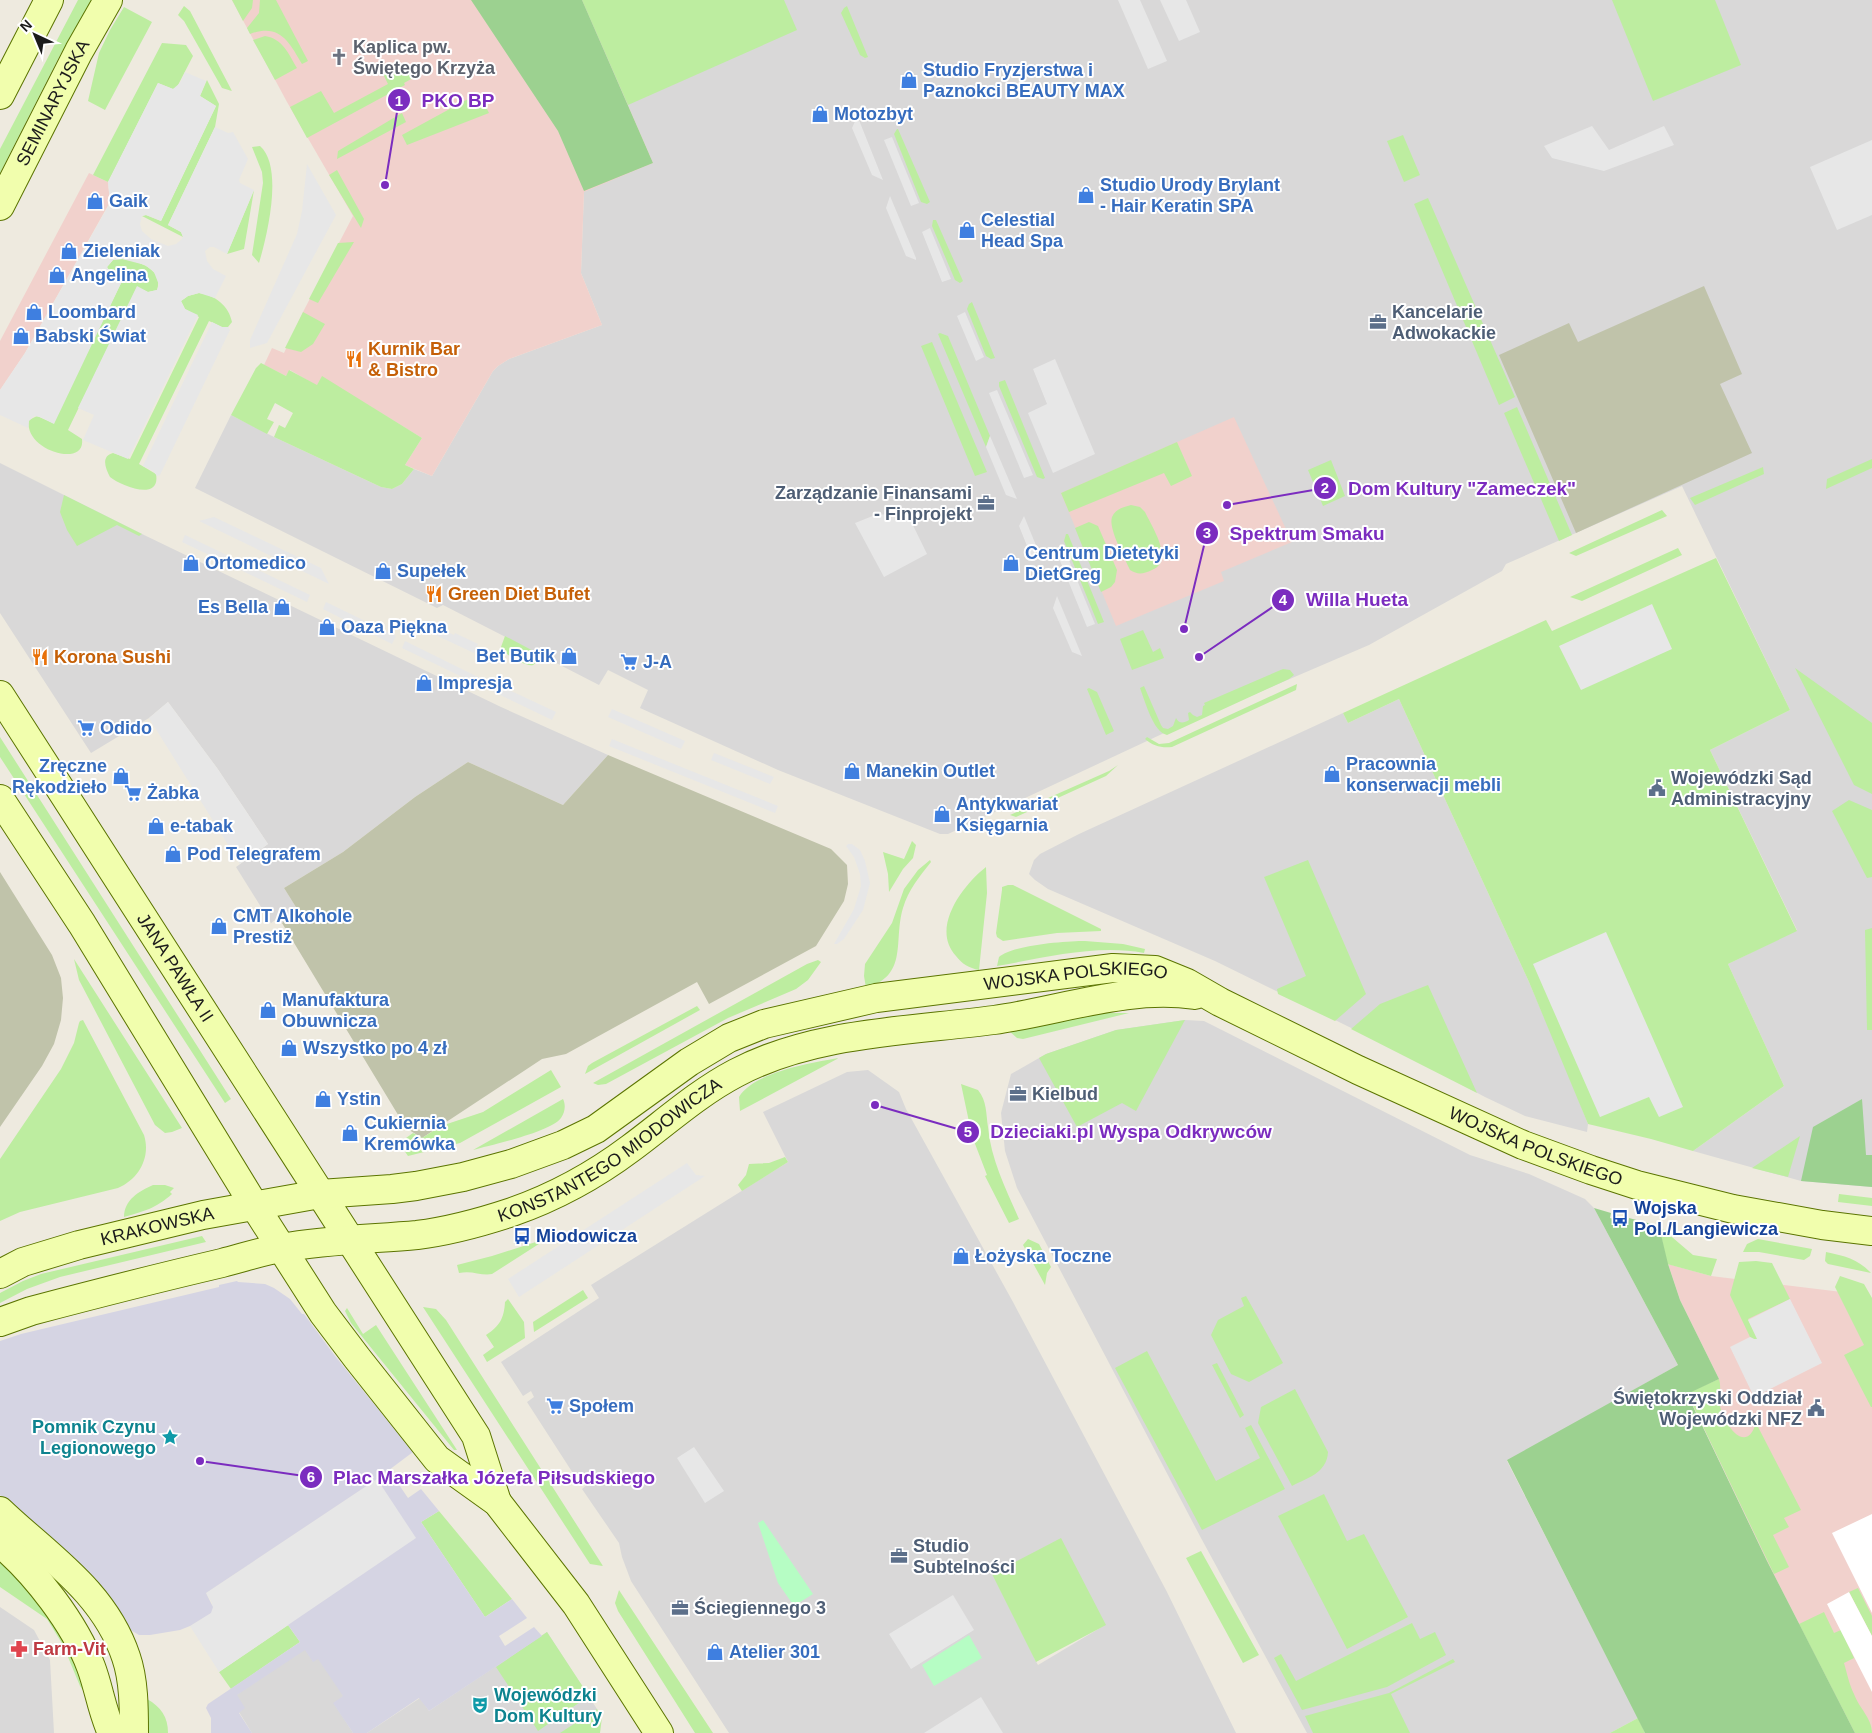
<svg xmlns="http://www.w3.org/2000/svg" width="1872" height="1733" viewBox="0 0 1872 1733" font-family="Helvetica,sans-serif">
  <rect width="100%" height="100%" fill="#eeeadf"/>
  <path fill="#d9d8d8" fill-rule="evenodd" d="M582,0H1872V1187L1801,1181L1693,1151L1784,1086L1728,964L1797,930L1710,750L1790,710L1682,486L1506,564L1502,571L1369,645L1162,734L948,834H940L778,770L640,708L648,690L608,670L599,685L443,605L437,608L195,488L231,415L274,437L381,487L392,489L402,484L414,469L432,476L493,371L498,366L509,359L602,325L581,273L584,191L653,163Z
    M0,463L142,534L501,707L608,755L563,805L468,762L415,797L343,852L284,888L299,912L282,923L278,918L271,923L236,867L268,844L217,768L168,702L149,718L91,753L0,613Z
    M1399,699L1529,982L1568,1073L1588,1124L1587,1132L1525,1116L1485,1097L1398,1051L1215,961L1048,889L1035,880L1029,874L1034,860L1040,854L1079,834L1343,713L1348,723Z
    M1185,1020L1204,1021L1470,1155L1529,1174L1585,1199L1594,1208L1678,1365L1507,1461L1638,1718L1610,1733H1307L1201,1538L1017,1188L1005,1151L1001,1113L1011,1074L1046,1054L1116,1030Z
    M868,1070L899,1092L906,1109L1013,1302L1167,1592L1236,1733H729L631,1581L622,1557L619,1543L582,1489L589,1483L584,1477L578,1481L527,1402L534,1397L531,1391L523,1396L501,1362L599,1298L591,1285L788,1162L763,1112L847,1072ZM1105,1625L1038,1665L1034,1658Z
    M0,1607L34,1630L50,1660L54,1733H0Z
    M547,1632L597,1709L588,1717L581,1733H367L420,1698L429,1711Z
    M305,1649L318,1658L344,1696L334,1703L353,1733H252L239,1712L236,1695Z"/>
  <path fill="#f1d1cc" d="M232,0H582L653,163L584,192L581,273L602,325L509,359L498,366L493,371L432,476L405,465L422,438L322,377L317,386L290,370L286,376L264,365L272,348L284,353L303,312L353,216L287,102Z
    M89,173L108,182L110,202L25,353L0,390V341Z
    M1234,417L1292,542L1221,572L1224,581L1116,626L1061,493Z
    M1668,1264L1711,1276L1850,1293L1872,1303V1733H1855L1767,1561L1687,1393L1719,1379L1680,1300Z"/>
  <path fill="#c0c3aa" d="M1704,286L1742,374L1720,384L1752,453L1576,533L1499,355L1569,323L1578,342Z
    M608,755L831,849L847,865L848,884L844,901L816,946L709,1004L697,982L566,1054L542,1059L422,1138L406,1128L282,923L299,912L284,888L343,852L415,797L468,762L563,805Z
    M0,872L52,955L61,978L63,998L61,1020L54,1044L42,1066L0,1127Z"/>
  <path fill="#bdeda0" d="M78,0H92L59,57L0,173V149Z
    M232,0H253L252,8L243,21Z
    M260,0H276L308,61L302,64C289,42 280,23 250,34L247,28L259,13Z
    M582,0H784L797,30L628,105Z
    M1612,0H1715L1741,65L1653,101Z
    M184,6L190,11L232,91L222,88L184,21L178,15Z
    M847,6L868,57L865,58L860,55L841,13L844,8Z
    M124,7L152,22L105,110L88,101L99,53L110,30Z
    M265,36C283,39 288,53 297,68L275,80L253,40Z
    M162,43L186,45L193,56L177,87L173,89L158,83L108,182L93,175Z
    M404,63L413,78L404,83L405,85L307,138L290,107L321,91L334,113L388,84L383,74Z
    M207,80L219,104L215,127L168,225L181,232L183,237L142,216L146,215L161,221L216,106L200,96Z
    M479,93L489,113L407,145L402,135Z
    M402,113L406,122L337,159L338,151Z
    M897,129H898L930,202L927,204L921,202L894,134Z
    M1403,135L1420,175L1404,182L1387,141Z
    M260,146C284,167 267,236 259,263L252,255L263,183L262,172L252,147Z
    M337,170L364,219L361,228L329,175Z
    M254,190L244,249L227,254Z
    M1428,198L1515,397L1499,405L1414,204Z
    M933,220H936L963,281L960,283L955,280L932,226Z
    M354,242L318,303L309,299L338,243Z
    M123,259C138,261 164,269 157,290L148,292L137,287L68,430L82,439C86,469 23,450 29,420L37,416L53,423L123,279L110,272L107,267L113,260Z
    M199,293C215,295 229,306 232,322L228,327H222L209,321L139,464L156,474C161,502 121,486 110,477C105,468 101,456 113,453L130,459L199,317L185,309L181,301L188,296Z
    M972,302L995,358L991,359L986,356L967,309L969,304Z
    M303,312L325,324L313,344L301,352L285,348Z
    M940,333L948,336L990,436L986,447L938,334Z
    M932,342L987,472L975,476L921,346Z
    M261,363L286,376L289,370L317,385L322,376L422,438L405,465L414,469L402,484L392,489L381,487L274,437L279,425L285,428L293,413L275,403L267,419L274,422L267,434L231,415L256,368Z
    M1005,380L1045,478L1043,479L1037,477L999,386V382Z
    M1517,407L1572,535L1559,541L1504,413Z
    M1177,442L1192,476L1171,486L1164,473L1069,512L1061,493Z
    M1872,459V468L1826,489L1827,479Z
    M1331,460L1345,496L1323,506L1308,470Z
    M1763,467L1764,474L1695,505L1690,498Z
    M64,495L142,534L139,536L117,525L77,546L67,530L60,512Z
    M1131,505L1140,507L1145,512C1152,527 1175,561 1152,570C1143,574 1138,575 1130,570C1125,558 1108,529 1112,517C1115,509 1124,507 1131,505Z
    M1662,510L1667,516L1576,556L1569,553Z
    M1089,522L1098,526L1117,570L1115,582L1111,587L1101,592L1075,528Z
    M1066,534H1068L1104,622L1098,624L1064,541Z
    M1678,548L1682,555L1582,601L1570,597Z
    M1716,558L1790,710L1710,750L1797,931L1728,964L1784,1086L1693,1151L1651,1139L1588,1124L1529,982L1399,699L1348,723L1343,713L1546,620L1552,631Z
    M1143,630L1153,652L1160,648L1164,658L1132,670L1120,639Z
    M505,636L541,655C539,659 537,663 533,665C526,667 503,654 501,647Z
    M1795,668L1872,723V794L1854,785Z
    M1283,669L1290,670L1294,675L1289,679L1167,735C1153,732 1145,701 1140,688L1144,686L1161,725L1163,728L1168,729L1173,726L1176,718C1179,724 1184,723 1189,720L1188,713L1190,712L1193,715L1197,717L1202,715L1203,706L1205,705L1204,703Z
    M1297,684L1296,690L1172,747C1161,748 1153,746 1145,739L1147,737L1159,744L1169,743Z
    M1089,688L1097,692L1114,731L1106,735L1087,689Z
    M0,737L231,1099L225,1103L0,757Z
    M1118,765L1106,776L1016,817L1010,815L1109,771Z
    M1849,800L1872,810V877L1867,878L1832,811Z
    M912,841L916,845L913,858L903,869L889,892L888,874L883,852L904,859Z
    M930,860L931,862C920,876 908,890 903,908C893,941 909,975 866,988L864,976L865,964L892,923L904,889L918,870Z
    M1308,860L1366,994L1335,1021L1278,994L1277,989L1306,976L1264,877Z
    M986,867L987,893L979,970C969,968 962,964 956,956C930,928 963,885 986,867Z
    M1008,885H1013L1101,929V931L1057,933L1003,941L997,937L996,933L1002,890V887Z
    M1872,928V1030H1867L1865,930Z
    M1085,941L1123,944L1145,949L1144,953C1095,944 1045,958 997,966L999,957C1012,945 1066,941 1085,941Z
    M74,959L182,1128L172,1132L165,1133L155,1125L79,980Z
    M818,960L821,962L808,980L796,989L728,1018L606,1084L598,1085L593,1083L807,964Z
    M1428,985L1477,1093L1351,1029L1380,1004Z
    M697,1006L700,1010L585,1074L588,1066L592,1063Z
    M1100,1013H1129L1023,1039L1017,1038L1008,1030Z
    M83,1020L144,1135C151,1157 139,1179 118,1188L20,1212L0,1221V1159L61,1069L74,1043L79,1023L80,1021Z
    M1185,1020L1136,1111L1122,1103L1077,1127L1039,1058L1046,1054L1116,1030Z
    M838,1058L837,1059L740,1111L739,1097C754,1072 811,1063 838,1058Z
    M551,1070L561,1087L460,1143L408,1156L399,1143L413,1133L422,1138L441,1126L483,1112Z
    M961,1084L978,1090C987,1101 986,1114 988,1127C991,1160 1006,1189 1019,1219L1009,1223L985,1176L987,1175L972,1136Z
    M563,1099C566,1105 565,1112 561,1118C551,1132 491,1145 473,1150Z
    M1800,1136L1788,1177L1752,1168Z
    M785,1157L788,1162L742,1191L738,1185L746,1175L749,1164L769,1163Z
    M153,1185H165L174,1188L170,1192L172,1194C155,1209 144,1211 124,1217C124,1200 139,1191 153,1185Z
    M1839,1194L1872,1198V1206L1838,1202Z
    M1659,1226L1693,1255L1717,1259L1711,1276L1667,1264Z
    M202,1236L206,1242L60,1277L27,1289L0,1303V1293L23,1281L41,1274Z
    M1028,1239L1039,1244L1051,1267L1047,1273L1045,1285L1023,1245Z
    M1758,1239L1812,1249L1810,1256L1804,1260L1759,1252H1743L1747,1244Z
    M542,1240V1242L492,1274C481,1276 472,1270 459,1273L457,1265L492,1256Z
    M1826,1252C1845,1256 1858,1259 1871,1273L1828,1264L1825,1261Z
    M1756,1261L1772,1263L1790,1299L1748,1319L1758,1339H1754L1750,1337L1730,1295L1739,1262Z
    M1840,1276L1864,1284L1872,1298V1407H1871L1844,1355L1864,1345L1835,1287Z
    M583,1290L588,1298L534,1332L533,1322Z
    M1246,1296L1283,1363L1249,1382L1231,1374L1211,1335L1218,1320L1244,1306L1241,1298Z
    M508,1299L524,1322L525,1338L487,1362L483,1355L494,1347L486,1335C500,1326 504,1318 505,1302Z
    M423,1307L436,1309L446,1320L603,1566L590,1564Z
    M347,1308L363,1334L376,1325L457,1450H454L351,1323L345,1311Z
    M1147,1351L1216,1481L1260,1458L1245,1428L1251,1425L1285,1489L1202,1530L1115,1368Z
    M1217,1363L1244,1415L1240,1418L1212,1365Z
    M1719,1379C1722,1389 1718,1397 1720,1406C1724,1424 1746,1456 1756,1423L1801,1510L1784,1518L1789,1527L1773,1535L1789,1567L1774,1574L1687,1393Z
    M1295,1389L1328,1452C1327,1473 1307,1478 1292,1486L1258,1423L1261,1407Z
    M1324,1494L1347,1541L1364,1534L1408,1617L1347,1649L1278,1516Z
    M439,1511L512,1599L485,1617L421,1522Z
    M1061,1538L1106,1625L1036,1662L992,1574Z
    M1201,1551L1259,1655L1243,1663L1186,1558Z
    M0,1559L22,1581L67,1643L88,1693L84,1692L80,1686L63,1645L47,1619L0,1587Z
    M1858,1588L1872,1616V1636L1849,1592Z
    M619,1590L713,1733H695L618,1611L615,1603Z
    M1824,1612L1834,1633L1841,1630L1854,1658L1844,1663C1847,1673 1849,1684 1854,1694C1859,1708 1872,1718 1872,1733H1855L1799,1624Z
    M1412,1623L1420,1639L1435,1632L1446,1655L1387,1687L1302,1710L1274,1658L1281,1654L1296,1681Z
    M288,1625L300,1642L231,1689L219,1672Z
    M547,1632L589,1696L538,1731L496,1667Z
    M1453,1659L1455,1662L1391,1694L1410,1733H1313L1305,1716L1389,1693Z
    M147,1699C161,1707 168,1717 168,1733H146Z
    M597,1709L602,1717L600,1733H560Z
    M1638,1718L1645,1733H1610Z"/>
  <path fill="#9cd190" d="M471,0H582L653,163L584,191L558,131Z
    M1862,1099L1866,1155H1872V1187L1801,1181L1813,1127Z
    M1594,1208L1611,1213L1610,1218L1628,1223L1629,1218L1659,1226L1668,1264L1680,1300L1719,1379L1687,1394L1767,1561L1855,1733H1645L1507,1460L1678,1365Z"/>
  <path fill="#b6fdc4" d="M763,1520L813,1594L794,1606L778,1583L758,1523Z
    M969,1635L982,1658L934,1686L922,1665Z"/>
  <path fill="#e7e7e7" d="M1118,0H1140L1167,61L1148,69Z
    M1160,0H1186L1200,32L1179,41Z
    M185,72L206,81L200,96L216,106L161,221L146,215L142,216L140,224L142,231L151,239L168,246L176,244L181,240L183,237L181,232L168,225L215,127L228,133L233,132L248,159L239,180L240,183L254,190L227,254L214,247H210L205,251L207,261L213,269L226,276L215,298L199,293L188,296L181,301L185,309L198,315L128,459L83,440L94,415L78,408L137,286L148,292L157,290L159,285L154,272L145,265L122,259L113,260L107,267L110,272L123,279L54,424L40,417L34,416L29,421L28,428L0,415V390L25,353L110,203L108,182L158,83L173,89L180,83Z
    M857,117L859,120L883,180L872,175L852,128Z
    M1592,126L1609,150L1664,126L1674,145L1604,171L1552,158L1544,146Z
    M892,137L919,203L911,206L884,140Z
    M1872,140V215L1837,230L1810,167Z
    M307,164L336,215L267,343L250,348V340L297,234L302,211Z
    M890,196L916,258V260L906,256L886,208Z
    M930,228L951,279L942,282L922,232Z
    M965,312L984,357L976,361L957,316Z
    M212,322L222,327H228L230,330L160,475L157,476L153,471L143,466Z
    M1055,359L1095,454L1053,473L1028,413L1047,404L1033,369Z
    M997,390L1033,475L1024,478L989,393Z
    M990,436L1017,499L1006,495L986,447Z
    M907,513L927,554L884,577L855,523L875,515Z
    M1024,516L1042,560L1031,556L1019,526Z
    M214,517L321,568L329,584L199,521Z
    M185,535L310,595L307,602L182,542Z
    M1064,548L1095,624L1087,627L1056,551Z
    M1057,596L1082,656L1072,652L1053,608Z
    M326,602L396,636L392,644L323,609Z
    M1652,604L1672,649L1581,690L1559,646Z
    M432,625L454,635L455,633L478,644L474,653L429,632Z
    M405,641L482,679L479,685L402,648Z
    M492,682L556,712L552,720L488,689Z
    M168,702L217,768L268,844L240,864L149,718Z
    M612,709L685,741L681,749L608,717Z
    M612,739L778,806L775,813L609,746Z
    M714,753L774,777L770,784L711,760Z
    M848,844H852L860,850L865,861L870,883L863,910L844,939L837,944H834L854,909L861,886L860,874L854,857L846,846Z
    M1606,932L1683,1107L1659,1117L1649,1097L1600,1117L1533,964Z
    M687,1163L696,1175L705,1176L519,1297L508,1279Z
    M1790,1299L1822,1363L1754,1397L1730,1347L1750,1337L1754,1339H1757L1748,1320Z
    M694,1447L724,1491L705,1503L677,1458Z
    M377,1479L417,1538L219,1672L190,1626L211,1613L212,1603L206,1593Z
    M953,1595L974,1630L911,1669L889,1634Z
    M981,1697L1003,1733H924Z"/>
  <path fill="#d5d4e3" d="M237,1281L238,1282L265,1284L274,1288L290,1299L302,1314H304L335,1356L413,1452L389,1470L408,1498L421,1489L439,1511L421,1522L485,1617L512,1599L527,1618L499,1636L505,1646L534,1627L542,1636L429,1711L419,1698L367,1733H353L333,1703L343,1696L318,1659L313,1662L305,1650L237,1695L245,1708L239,1713L252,1733H211V1718L206,1708L208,1704L300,1642L288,1625L416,1538L377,1479L206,1593L213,1607L211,1613L190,1626L180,1630L150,1635H139L122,1625L0,1495V1341L21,1334L219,1287V1285Z"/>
  <path fill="#fff" d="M1872,1514V1613L1832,1533Z
    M1849,1592L1872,1636V1692L1827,1604Z"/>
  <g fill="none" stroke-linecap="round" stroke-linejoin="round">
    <g stroke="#5b7400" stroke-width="30">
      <g id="secondary">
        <path d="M0,95L49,0"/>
        <path id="s1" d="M0,206L79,51L108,0"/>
        <path id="s2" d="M0,695L476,1436L497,1502"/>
        <path d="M0,799L82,924L254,1205L323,1313L357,1358L437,1459L497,1502L576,1604L659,1733"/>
        <path id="s3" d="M0,1274L23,1262L79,1245L203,1215L320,1194L392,1189L416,1186L463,1177L511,1164L563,1145L596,1129L689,1062L729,1038L764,1024L876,998L1113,968L1155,970L1187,983L1220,1002L1358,1070L1523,1145L1591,1170L1637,1185L1733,1209L1822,1225L1872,1231"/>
        <path id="s4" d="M0,1322L31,1311C95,1294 158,1278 222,1263C242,1258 262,1251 282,1248C326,1240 372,1239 417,1235C449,1231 482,1222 512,1212C555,1197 595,1175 631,1148C666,1122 698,1093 736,1073C813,1032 910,1031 994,1020C1060,1011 1128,985 1195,995"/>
        <path d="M0,1511C47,1556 104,1591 126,1657C134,1680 134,1709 134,1733"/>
        <path d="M0,1543C35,1572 75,1624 91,1667C99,1688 102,1712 112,1733"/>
      </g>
    </g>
    <use href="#secondary" stroke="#f1fead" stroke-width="28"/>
  </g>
  <defs>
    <g id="church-bare" transform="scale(1.35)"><path d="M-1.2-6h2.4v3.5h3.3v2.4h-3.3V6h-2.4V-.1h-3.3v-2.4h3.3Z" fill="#6b7280" stroke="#fff" stroke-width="2.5" paint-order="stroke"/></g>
    <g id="shop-bare" transform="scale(1.35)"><path d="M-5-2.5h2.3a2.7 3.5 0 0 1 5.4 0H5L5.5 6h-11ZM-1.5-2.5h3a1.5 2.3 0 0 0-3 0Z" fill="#3f7fe0" stroke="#fff" stroke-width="2.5" paint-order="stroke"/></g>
    <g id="office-bare" transform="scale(1.35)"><path d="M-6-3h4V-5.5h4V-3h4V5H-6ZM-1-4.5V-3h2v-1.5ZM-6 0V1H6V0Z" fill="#5c6f8a" stroke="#fff" stroke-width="2.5" paint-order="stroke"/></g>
    <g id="restaurant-bare" transform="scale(1.35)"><path d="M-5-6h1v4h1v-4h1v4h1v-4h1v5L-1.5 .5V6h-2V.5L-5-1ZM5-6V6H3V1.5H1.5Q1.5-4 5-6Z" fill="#e8710a" stroke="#fff" stroke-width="2.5" paint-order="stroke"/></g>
    <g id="supermarket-bare" transform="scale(1.35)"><path d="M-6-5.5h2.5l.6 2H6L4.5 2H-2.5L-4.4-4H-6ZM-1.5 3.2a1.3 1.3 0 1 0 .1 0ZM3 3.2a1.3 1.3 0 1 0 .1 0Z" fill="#3f7fe0" stroke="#fff" stroke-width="2.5" paint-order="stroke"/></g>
    <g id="civic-bare" transform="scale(1.35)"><path d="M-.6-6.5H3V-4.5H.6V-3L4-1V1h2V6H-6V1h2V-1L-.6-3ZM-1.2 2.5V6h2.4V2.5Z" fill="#5c6f8a" stroke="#fff" stroke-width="2.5" paint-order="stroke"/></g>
    <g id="bus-bare" transform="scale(1.35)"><path d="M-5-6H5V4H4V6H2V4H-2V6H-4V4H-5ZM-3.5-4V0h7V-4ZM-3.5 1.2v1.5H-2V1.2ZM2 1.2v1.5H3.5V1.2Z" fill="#1a4fb4" stroke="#fff" stroke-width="2.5" paint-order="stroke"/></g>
    <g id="sight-bare" transform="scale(1.35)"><path d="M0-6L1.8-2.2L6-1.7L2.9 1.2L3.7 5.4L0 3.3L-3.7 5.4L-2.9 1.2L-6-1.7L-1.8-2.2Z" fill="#0f9aa8" stroke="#fff" stroke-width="2.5" paint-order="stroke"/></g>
    <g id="pharmacy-bare" transform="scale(1.35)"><path d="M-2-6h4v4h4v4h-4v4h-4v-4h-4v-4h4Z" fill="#e0444e" stroke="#fff" stroke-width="2.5" paint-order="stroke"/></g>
    <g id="theatre-bare" transform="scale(1.35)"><path d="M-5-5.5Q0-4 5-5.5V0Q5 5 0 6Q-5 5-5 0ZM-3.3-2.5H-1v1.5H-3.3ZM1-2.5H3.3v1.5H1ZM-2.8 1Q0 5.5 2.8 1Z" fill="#0f9aa8" stroke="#fff" stroke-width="2.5" paint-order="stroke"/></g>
  </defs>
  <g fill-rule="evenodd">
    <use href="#church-bare" x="339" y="57"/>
    <use href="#shop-bare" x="909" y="80"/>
    <use href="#shop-bare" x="820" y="114"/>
    <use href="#shop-bare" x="1086" y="195"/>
    <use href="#shop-bare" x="95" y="201"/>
    <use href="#shop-bare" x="967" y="230"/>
    <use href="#shop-bare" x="69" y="251"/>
    <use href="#shop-bare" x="57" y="275"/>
    <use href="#shop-bare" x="34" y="312"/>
    <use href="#office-bare" x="1378" y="322"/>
    <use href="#shop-bare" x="21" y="336"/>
    <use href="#restaurant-bare" x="354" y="359"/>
    <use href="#office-bare" x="986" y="503"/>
    <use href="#shop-bare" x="191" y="563"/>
    <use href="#shop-bare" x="1011" y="563"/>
    <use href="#shop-bare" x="383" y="571"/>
    <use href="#restaurant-bare" x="434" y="594"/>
    <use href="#shop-bare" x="282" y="607"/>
    <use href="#shop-bare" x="327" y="627"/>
    <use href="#shop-bare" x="569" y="656"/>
    <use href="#restaurant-bare" x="40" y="657"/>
    <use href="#supermarket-bare" x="629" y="662"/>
    <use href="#shop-bare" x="424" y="683"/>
    <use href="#supermarket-bare" x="86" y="728"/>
    <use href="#shop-bare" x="852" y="771"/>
    <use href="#shop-bare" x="1332" y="774"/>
    <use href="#shop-bare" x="121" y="776"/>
    <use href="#civic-bare" x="1657" y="788"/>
    <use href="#supermarket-bare" x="133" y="793"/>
    <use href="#shop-bare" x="942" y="814"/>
    <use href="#shop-bare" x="156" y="826"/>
    <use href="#shop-bare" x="173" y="854"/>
    <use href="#shop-bare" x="219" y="926"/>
    <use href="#shop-bare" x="268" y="1010"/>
    <use href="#shop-bare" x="289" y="1048"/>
    <use href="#office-bare" x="1018" y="1094"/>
    <use href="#shop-bare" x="323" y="1099"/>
    <use href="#shop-bare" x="350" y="1133"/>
    <use href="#bus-bare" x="1620" y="1218"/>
    <use href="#bus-bare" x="522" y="1236"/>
    <use href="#shop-bare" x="961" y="1256"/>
    <use href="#supermarket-bare" x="555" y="1406"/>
    <use href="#civic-bare" x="1816" y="1408"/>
    <use href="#sight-bare" x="170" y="1437"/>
    <use href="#office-bare" x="899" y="1556"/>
    <use href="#office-bare" x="680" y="1608"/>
    <use href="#pharmacy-bare" x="19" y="1649"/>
    <use href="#shop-bare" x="715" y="1652"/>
    <use href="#theatre-bare" x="480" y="1705"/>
  </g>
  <g text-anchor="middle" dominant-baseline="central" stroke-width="4" stroke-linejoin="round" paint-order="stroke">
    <g font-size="18" font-weight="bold" fill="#5b616d" stroke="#fff" text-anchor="start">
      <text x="353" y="47">Kaplica pw.<tspan x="353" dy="21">Świętego Krzyża</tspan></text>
    </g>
    <g font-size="18" font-weight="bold" fill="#366cbe" stroke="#fff" text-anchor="start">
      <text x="923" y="70">Studio Fryzjerstwa i<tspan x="923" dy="21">Paznokci BEAUTY MAX</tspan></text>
      <text x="834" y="114">Motozbyt</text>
      <text x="1100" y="185">Studio Urody Brylant<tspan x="1100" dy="21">- Hair Keratin SPA</tspan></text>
      <text x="109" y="201">Gaik</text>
      <text x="981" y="220">Celestial<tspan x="981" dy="21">Head Spa</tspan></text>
      <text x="83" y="251">Zieleniak</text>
      <text x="71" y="275">Angelina</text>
      <text x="48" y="312">Loombard</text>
      <text x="35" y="336">Babski Świat</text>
      <text x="1025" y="553">Centrum Dietetyki<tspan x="1025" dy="21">DietGreg</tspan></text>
      <text x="205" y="563">Ortomedico</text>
      <text x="397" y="571">Supełek</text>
      <text x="268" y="607" text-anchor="end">Es Bella</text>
      <text x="341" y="627">Oaza Piękna</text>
      <text x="555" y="656" text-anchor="end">Bet Butik</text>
      <text x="643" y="662">J-A</text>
      <text x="438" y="683">Impresja</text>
      <text x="100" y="728">Odido</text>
      <text x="1346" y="764">Pracownia<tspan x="1346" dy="21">konserwacji mebli</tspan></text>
      <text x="107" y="766" text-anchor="end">Zręczne<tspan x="107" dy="21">Rękodzieło</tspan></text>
      <text x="866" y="771">Manekin Outlet</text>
      <text x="147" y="793">Żabka</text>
      <text x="956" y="804">Antykwariat<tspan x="956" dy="21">Księgarnia</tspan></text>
      <text x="170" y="826">e-tabak</text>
      <text x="187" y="854">Pod Telegrafem</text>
      <text x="233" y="916">CMT Alkohole<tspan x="233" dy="21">Prestiż</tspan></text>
      <text x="282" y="1000">Manufaktura<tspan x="282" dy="21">Obuwnicza</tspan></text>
      <text x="303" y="1048">Wszystko po 4 zł</text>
      <text x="337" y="1099">Ystin</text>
      <text x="364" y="1123">Cukiernia<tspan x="364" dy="21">Kremówka</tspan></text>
      <text x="975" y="1256">Łożyska Toczne</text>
      <text x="569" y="1406">Społem</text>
      <text x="729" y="1652">Atelier 301</text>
    </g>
    <g font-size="18" fill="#1b1b1b" stroke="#fff">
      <text stroke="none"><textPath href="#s1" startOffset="116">SEMINARYJSKA</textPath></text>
      <text stroke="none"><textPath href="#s2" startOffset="324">JANA PAWŁA II</textPath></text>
      <text stroke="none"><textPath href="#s3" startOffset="1132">WOJSKA POLSKIEGO</textPath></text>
      <text stroke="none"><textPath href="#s3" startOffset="1632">WOJSKA POLSKIEGO</textPath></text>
      <text stroke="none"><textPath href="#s4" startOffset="641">KONSTANTEGO MIODOWICZA</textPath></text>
      <text stroke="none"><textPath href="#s3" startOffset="165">KRAKOWSKA</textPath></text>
    </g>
    <g font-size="18" font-weight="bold" fill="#4e5e75" stroke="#fff" text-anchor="start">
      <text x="1392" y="312">Kancelarie<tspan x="1392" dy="21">Adwokackie</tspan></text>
      <text x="972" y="493" text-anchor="end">Zarządzanie Finansami<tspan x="972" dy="21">- Finprojekt</tspan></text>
      <text x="1671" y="778">Wojewódzki Sąd<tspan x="1671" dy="21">Administracyjny</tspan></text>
      <text x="1032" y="1094">Kielbud</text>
      <text x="1802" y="1398" text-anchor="end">Świętokrzyski Oddział<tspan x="1802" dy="21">Wojewódzki NFZ</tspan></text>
      <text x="913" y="1546">Studio<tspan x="913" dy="21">Subtelności</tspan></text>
      <text x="694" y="1608">Ściegiennego 3</text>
    </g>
    <g font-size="18" font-weight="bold" fill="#c56008" stroke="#fff" text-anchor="start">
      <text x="368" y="349">Kurnik Bar<tspan x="368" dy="21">&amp; Bistro</tspan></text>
      <text x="448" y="594">Green Diet Bufet</text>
      <text x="54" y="657">Korona Sushi</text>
    </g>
    <g font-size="18" font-weight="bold" fill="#164399" stroke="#fff" text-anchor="start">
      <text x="1634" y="1208">Wojska<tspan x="1634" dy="21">Pol./Langiewicza</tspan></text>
      <text x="536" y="1236">Miodowicza</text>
    </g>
    <g font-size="18" font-weight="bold" fill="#0d838f" stroke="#fff" text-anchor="end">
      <text x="156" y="1427">Pomnik Czynu<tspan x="156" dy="21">Legionowego</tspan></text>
      <text x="494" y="1695" text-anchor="start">Wojewódzki<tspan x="494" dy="21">Dom Kultury</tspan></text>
    </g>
    <g font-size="18" font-weight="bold" fill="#be3a42" stroke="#fff" text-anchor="start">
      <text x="33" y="1649">Farm-Vit</text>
    </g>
  </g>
  <path fill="none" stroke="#7b2cbf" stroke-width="2" d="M385 185L399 100M1227 505L1325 488M1184 629L1207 533M1199 657L1283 600M875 1105L968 1132M200 1461L311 1477"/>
  <g fill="#7b2cbf" stroke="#fff" stroke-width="2">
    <circle cx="385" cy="185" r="5"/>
    <circle cx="1227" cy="505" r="5"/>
    <circle cx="1184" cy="629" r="5"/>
    <circle cx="1199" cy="657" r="5"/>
    <circle cx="875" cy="1105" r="5"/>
    <circle cx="200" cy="1461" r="5"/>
    <circle cx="399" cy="100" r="12"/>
    <circle cx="1325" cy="488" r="12"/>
    <circle cx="1207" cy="533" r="12"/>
    <circle cx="1283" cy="600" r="12"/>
    <circle cx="968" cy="1132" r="12"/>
    <circle cx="311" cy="1477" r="12"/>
  </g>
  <g font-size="15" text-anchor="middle" font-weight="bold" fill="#fff">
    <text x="399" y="106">1</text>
    <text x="1325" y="493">2</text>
    <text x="1207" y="538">3</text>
    <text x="1283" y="605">4</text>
    <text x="968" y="1137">5</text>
    <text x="311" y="1482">6</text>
  </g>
  <g font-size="19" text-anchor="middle" font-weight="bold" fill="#7b2cbf" stroke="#fff" stroke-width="4" stroke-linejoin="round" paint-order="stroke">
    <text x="458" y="107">PKO BP</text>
    <text x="1462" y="495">Dom Kultury "Zameczek"</text>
    <text x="1307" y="540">Spektrum Smaku</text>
    <text x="1357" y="606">Willa Hueta</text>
    <text x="1131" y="1138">Dzieciaki.pl Wyspa Odkrywców</text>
    <text x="494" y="1484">Plac Marszałka Józefa Piłsudskiego</text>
  </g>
  <g transform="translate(35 35) rotate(316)" stroke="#ffffff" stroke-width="4" paint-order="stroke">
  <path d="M0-4L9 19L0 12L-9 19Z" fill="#1b1b1b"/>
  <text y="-8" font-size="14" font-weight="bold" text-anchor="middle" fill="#1b1b1b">N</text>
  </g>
</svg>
